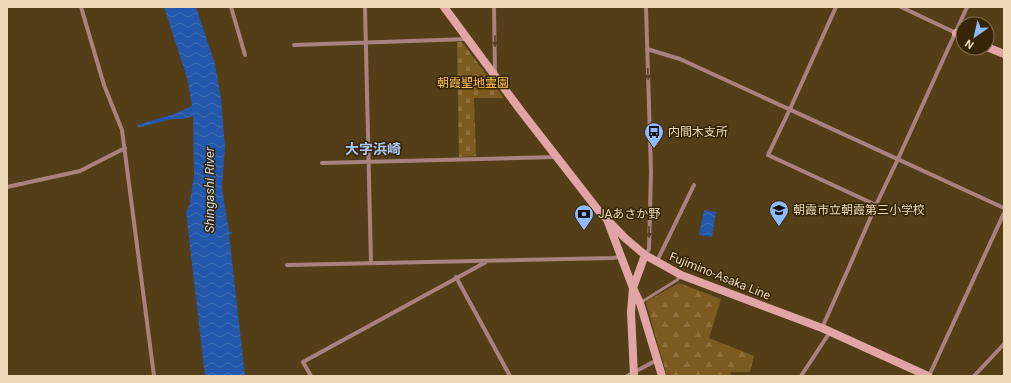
<svg xmlns="http://www.w3.org/2000/svg" width="1011" height="383" viewBox="0 0 1011 383" font-family="Roboto,'Noto Sans JP',sans-serif">
  <defs>
    <pattern id="forest-firs" width="22" height="20" patternUnits="userSpaceOnUse"><rect width="22" height="20" fill="#7b5b1f"/><path d="M5 1l3.5 6h-7zM16 11l3.5 6h-7z" fill="#8e723d"/></pattern>
    <pattern id="cemetery-stones" width="16" height="16" patternUnits="userSpaceOnUse"><rect width="16" height="16" fill="#7b5b1f"/><path d="M2 7V4a2 2 0 0 1 4 0v3zM10 15v-3a2 2 0 0 1 4 0v3z" fill="#8e723d"/></pattern>
    <pattern id="water-waves" width="16" height="10" patternUnits="userSpaceOnUse"><rect width="16" height="10" fill="#2357ab"/><path d="M0 5q4-4 8 0t8 0" fill="none" stroke="#436fb4"/></pattern>
  </defs>
  <rect width="100%" height="100%" fill="#533e17"/>
  <path fill="url(#forest-firs)" d="M679,283L721,299L709,338L754,356L750,372H731L730,376H667L646,303L647,301Z"/>
  <path fill="url(#cemetery-stones)" d="M457,42H462L504,98H474L476,156L459,157Z"/>
  <path fill="url(#water-waves)" d="M164,7H196L215,64L221,99L225,147L222,188L229,232H232V233L229,234L245,376H205L186,212L190,203L194,174L193,116L182,119H172L140,127H138L137,125L174,114L192,106L187,78Z
    M704,210L716,212L712,237L699,235Z"/>
  <g fill="none" stroke-linecap="round" stroke-linejoin="round">
    <path stroke="#a88281" stroke-width="3" d="M640,303L677,280L680,276"/>
    <path stroke="#a88281" stroke-width="4" d="M81,7L104,85L122,130L154,376
      M231,7L245,55
      M365,7L371,263
      M494,7L495,75
      M836,7L790,109L768,155L876,205
      M901,7L956,33
      M294,45L468,39
      M647,49L680,59L1004,208
      M322,163L556,157
      M7,187L80,171L125,148
      M645,255L649,249L651,172L646,7
      M656,261L659,257L694,185
      M287,265L612,258L620,257
      M456,277L510,376
      M822,328L850,265L876,205L898,159L967,7
      M311,376L303,362L486,262
      M627,376L657,360
      M801,376L830,332
      M929,376L1004,213
      M974,376L1004,344"/>
    <path stroke="#e0a5a4" stroke-width="8" d="M444,7L521,111L598,210L625,238L645,255L681,275L822,328L928,376
      M956,33L963,36
      M987,47L1004,54
      M608,222L633,288L640,303L662,376
      M634,376L631,312L633,288L645,255"/>
  </g>
  <defs><path id="oneway-solid" d="M-6-.8H1V-3.2L6.5 0L1 3.2V.8H-6Z"/></defs>
  <g fill="#58412b">
    <use href="#oneway-solid" transform="translate(495 41) rotate(89)"/>
    <use href="#oneway-solid" transform="translate(648 74) rotate(88)"/>
    <use href="#oneway-solid" transform="translate(649 232) rotate(91)"/>
  </g>
  <defs>
    <g id="bus-pin" transform="scale(1)"><path d="M0 17L-7.5 6A9.5 9.5 0 1 1 7.5 6Z" fill="#8eb9fd" stroke="#362506"/><path d="M-5-6H5V4H4V6H2V4H-2V6H-4V4H-5ZM-3.5-4V0h7V-4ZM-3.5 1.2v1.5H-2V1.2ZM2 1.2v1.5H3.5V1.2Z" fill="#111"/></g>
    <g id="school-pin" transform="scale(1)"><path d="M0 17L-7.5 6A9.5 9.5 0 1 1 7.5 6Z" fill="#8eb9fd" stroke="#362506"/><path d="M0-5L7-2L0 1L-7-2ZM-4 1L0 2.5L4 1V4Q0 6-4 4Z" fill="#111"/></g>
    <g id="bank-pin" transform="scale(1)"><path d="M0 17L-7.5 6A9.5 9.5 0 1 1 7.5 6Z" fill="#8eb9fd" stroke="#362506"/><path d="M-6-4H6V4H-6ZM0-2.3a2.3 2.3 0 1 0 0 4.6a2.3 2.3 0 1 0 0-4.6Z" fill="#111"/></g>
  </defs>
  <g fill-rule="evenodd">
    <use href="#bus-pin" x="654" y="132"/>
    <use href="#school-pin" x="779" y="210"/>
    <use href="#bank-pin" x="584" y="214"/>
  </g>
  <g text-anchor="middle" dominant-baseline="central" stroke-width="3" stroke-linejoin="round" paint-order="stroke">
    <g font-size="12" fill="#fcc054" stroke="#362506">
      <text x="473" y="83">朝霞聖地霊園</text>
    </g>
    <g font-size="12" fill="#eed9b6" stroke="#362506" text-anchor="start">
      <text x="668" y="132">内間木支所</text>
      <text x="793" y="210">朝霞市立朝霞第三小学校</text>
      <text x="598" y="214">JAあさか野</text>
    </g>
    <g font-size="12" fill="#eed9b6" stroke="#362506">
      <text transform="translate(720 276) rotate(22)">Fujimino-Asaka Line</text>
    </g>
    <g font-size="13" font-style="italic" fill="#c9d8ee" stroke="#362506">
      <text transform="translate(209 190) rotate(-90)">Shingashi River</text>
    </g>
    <g font-size="14" font-weight="bold" fill="#a9c9fc" stroke="#362506">
      <text x="373" y="149">大字浜崎</text>
    </g>
  </g>
  <rect width="1011" height="383" fill="none" stroke="#eed9b6" stroke-width="16"/>
  <g transform="translate(975 36) rotate(214)"><circle r="19" fill="#362506" stroke="#806d4c"/>
  <path d="M0-3L7 15L0 10L-7 15Z" fill="#8eb9fd"/>
  <text y="-6" font-size="11" font-weight="bold" text-anchor="middle" fill="#eed9b6">N</text>
  </g>
</svg>
